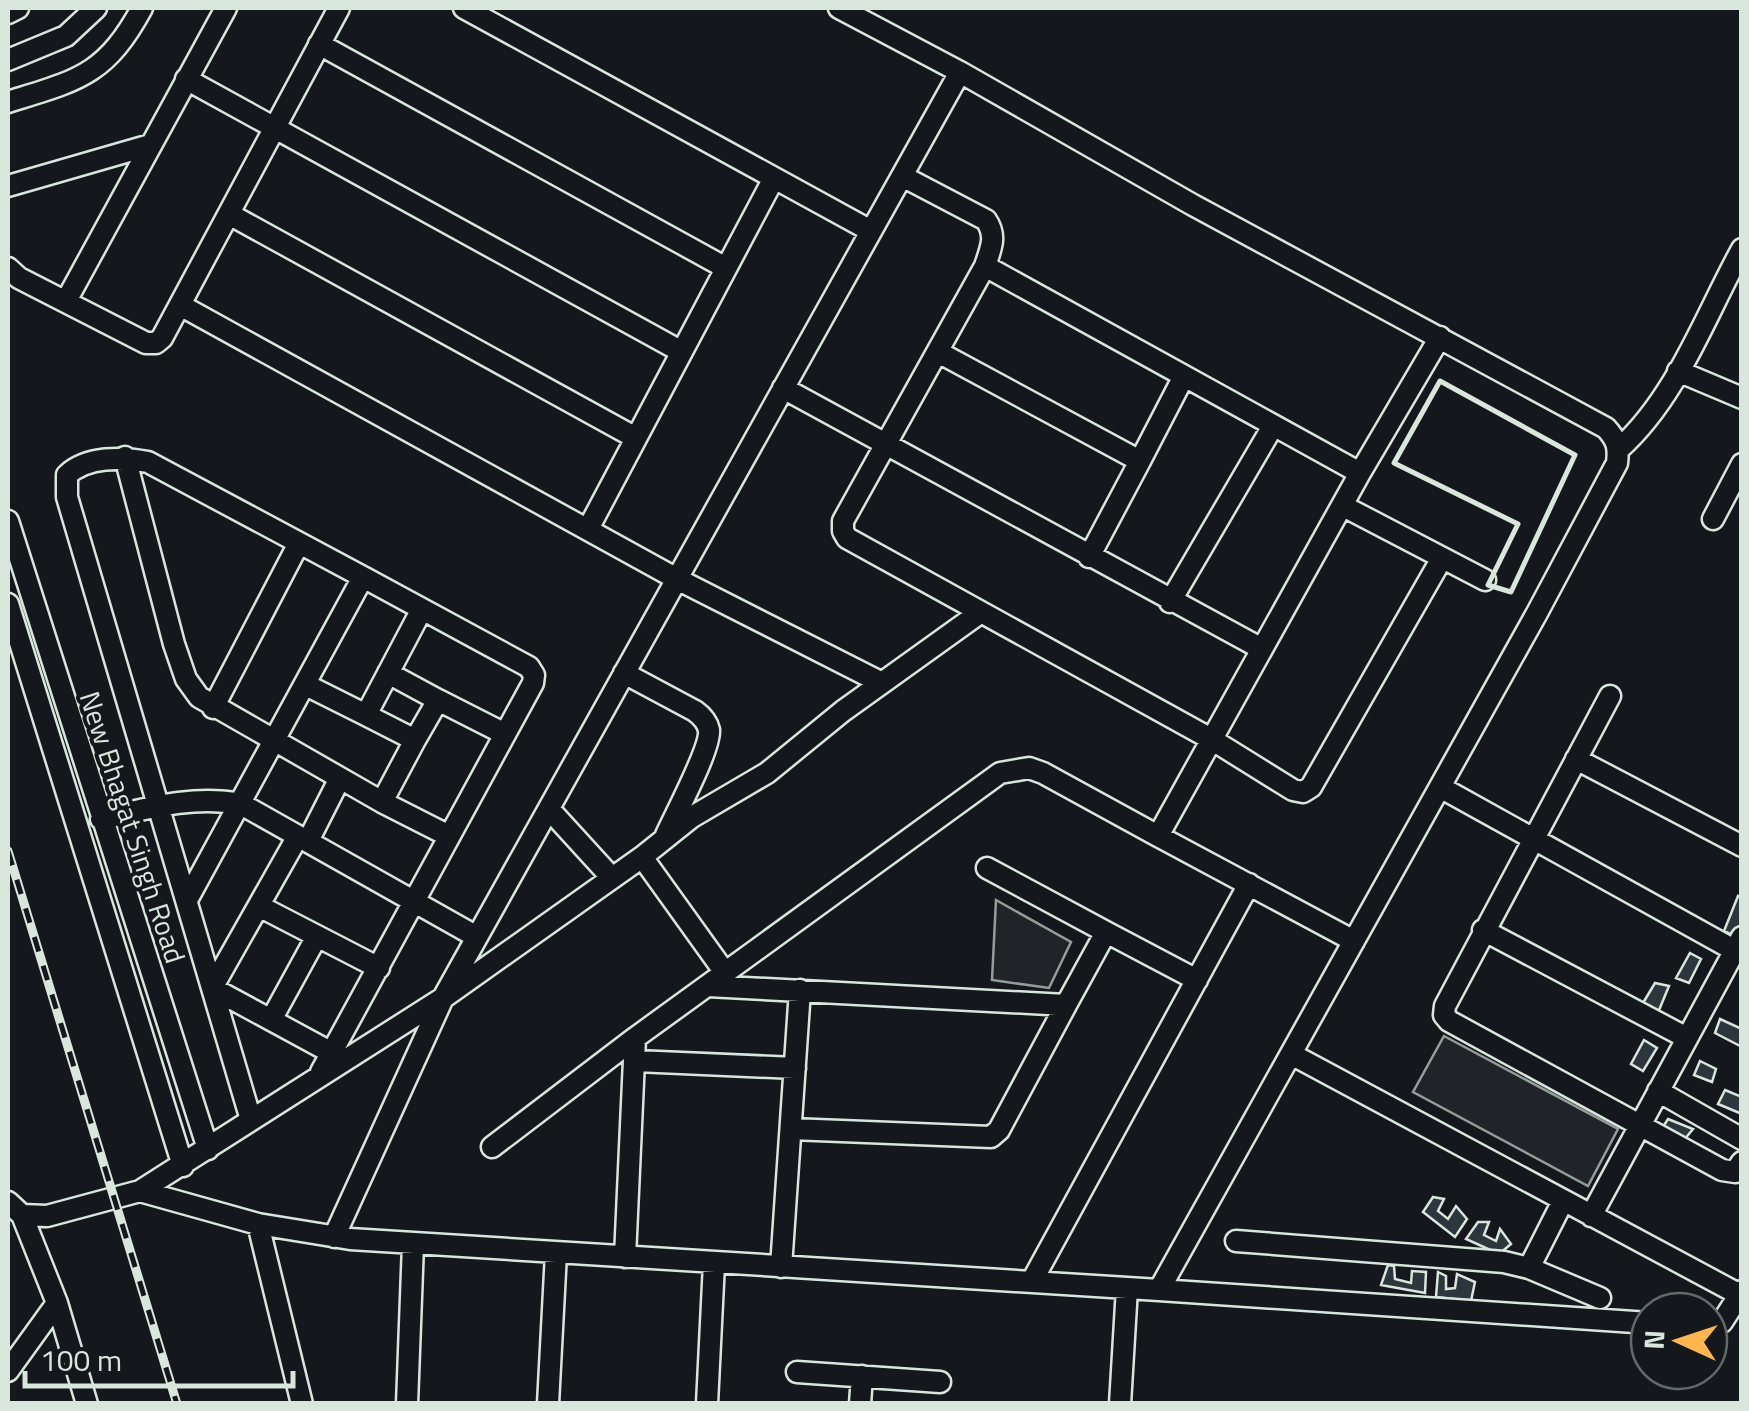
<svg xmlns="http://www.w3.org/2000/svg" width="1749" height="1411" viewBox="0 0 1749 1411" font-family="'Titillium Web',sans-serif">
  <rect width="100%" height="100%" fill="#14181c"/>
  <path fill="#202428" stroke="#939e99" stroke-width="2.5" d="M996,900L1071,942L1049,988L992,980Z
    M1444,1036L1618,1129L1588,1186L1413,1092Z"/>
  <path fill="#2c363c" stroke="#d8e6dc" stroke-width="2.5" d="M1738,896L1742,899V928L1737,937L1724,931Z
    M1690,953L1701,959L1689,983L1676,978Z
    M1655,983L1669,986L1657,1015L1640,1008Z
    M1720,1019L1742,1029V1047L1715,1033Z
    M1644,1040L1657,1048L1643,1071L1631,1064Z
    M1700,1061L1716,1069L1712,1082L1694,1075Z
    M1725,1090L1742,1097V1114L1718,1104Z
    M1668,1119L1693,1129L1684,1140L1661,1130Z
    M1433,1197L1444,1199L1438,1211L1448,1219L1456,1206L1467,1219L1455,1237L1423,1212Z
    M1478,1222H1489L1484,1235L1496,1241L1500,1229L1511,1244L1499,1254L1466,1239Z
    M1388,1265L1394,1266L1395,1279L1411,1283L1412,1271L1426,1272L1425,1293L1381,1285Z
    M1438,1272L1446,1276V1289L1455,1288L1457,1274L1475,1282L1471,1301L1436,1297Z"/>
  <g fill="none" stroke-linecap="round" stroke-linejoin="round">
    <g stroke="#d8e6dc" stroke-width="25">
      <path id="minor" d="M464,8L871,231
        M8,13L18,8
        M319,44L726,268
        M8,60L66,36L96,8
        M186,79L682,352
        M8,102C78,80 105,76 142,8
        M902,176L986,220C997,236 991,248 985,266L1360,473
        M8,186L150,145
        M229,214L636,438
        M985,266L843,521V531L847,538L1211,739L1293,790L1303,792L1311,787L1442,558
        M8,268L19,278L146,343H156L162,338L339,8
        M66,301L226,8
        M180,305L677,579L882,683
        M938,352L1140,461L1184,376
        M1678,371L1742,398
        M783,388L1262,649
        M1619,449C1677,397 1705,316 1742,249
        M125,457L174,644L186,679L199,697L382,802L449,836
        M1343,506L1485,580
        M1713,519L1742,464
        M8,521L208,1149
        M588,529L774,178
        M1089,557L1140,461
        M1170,602L1273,426
        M8,604L183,1166
        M388,673L438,700L415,740
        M624,673L695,711C702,716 707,721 709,730C711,748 675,815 666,835
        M306,685L366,715L422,609
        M1610,696L1445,1006L1444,1015L1449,1021L1722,1170L1735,1172L1742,1162
        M438,700L505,734
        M213,708L299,543
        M366,715L415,740L382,802
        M1576,759L1742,846
        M1440,787L1734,950
        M549,809L612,878
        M101,819C149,808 193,795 241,804L477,937
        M298,836L212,988L332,1053
        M308,841L340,778
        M642,857L692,817L767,773L843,711L981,612
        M987,868L1106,932L1066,1005
        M187,900L363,577L529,667L534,675L533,683L321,1072
        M259,906L379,968
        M1483,930L1687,1038
        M1106,932L1197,980
        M1354,941L1158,836L1360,473L1440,337
        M708,986L1066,1005L999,1130L991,1137L791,1129
        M271,1020L317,936
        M1291,1054L1742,1296
        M636,1061L795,1068
        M1658,1091L1742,1139
        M251,1120L67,497V475C87,456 122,457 148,462L363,577
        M492,1147L635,1038L1000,773L1029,768L1043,773L1158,836
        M140,1191L258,1224L350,1239L1159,1290L1537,613L1617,463C1619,447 1617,440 1606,428L1193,205L960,72
        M8,1202L22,1215L47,1216L140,1191L443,998L960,72L839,8
        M22,1215L57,1303L87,1404
        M1591,1216L1742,937
        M258,1224L302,1404
        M334,1237L443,998L642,857L726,974
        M1236,1241L1504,1262L1529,1268L1600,1298
        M625,1257L635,1038
        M781,1267L800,990
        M1529,1268L1563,1201
        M1032,1281L1249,884
        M1159,1290L1649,1323
        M1709,1326L1722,1322L1742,1291
        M8,1371L57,1303
        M797,1372L940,1382
        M407,1404L413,1244
        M548,1404L556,1253
        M707,1404L714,1263
        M860,1404L862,1376
        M1120,1404L1127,1288"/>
    </g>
    <use href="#minor" stroke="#14181c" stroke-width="20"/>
    <g stroke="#d8e6dc" stroke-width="9">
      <path id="rail" d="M8,851L177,1404"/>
    </g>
    <use href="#rail" stroke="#14181c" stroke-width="5" stroke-dasharray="15" stroke-linecap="butt"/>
    <path stroke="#d8e6dc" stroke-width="5" d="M1440,381L1575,455L1511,592L1488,585L1518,524L1394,463Z"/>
  </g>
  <g text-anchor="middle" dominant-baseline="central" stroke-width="8" stroke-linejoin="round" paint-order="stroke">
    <g font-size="28" fill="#d8e6dc" stroke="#14181c">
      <text transform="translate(133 827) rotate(72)">New Bhagat Singh Road</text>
    </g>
  </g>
  <rect width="1749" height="1411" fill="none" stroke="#d8e6dc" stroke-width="20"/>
  <g transform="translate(1679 1341) rotate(273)"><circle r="48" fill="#14181c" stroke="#626a69" stroke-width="2.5"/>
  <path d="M0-8L18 38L0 25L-18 38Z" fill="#ffb74d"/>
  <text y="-15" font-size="28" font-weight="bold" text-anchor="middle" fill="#d8e6dc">N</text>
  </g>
  <path d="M25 1371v15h268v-15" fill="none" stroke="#d8e6dc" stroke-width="5"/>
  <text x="40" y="1371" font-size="30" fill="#d8e6dc" stroke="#14181c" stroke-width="8" paint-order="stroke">100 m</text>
</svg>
